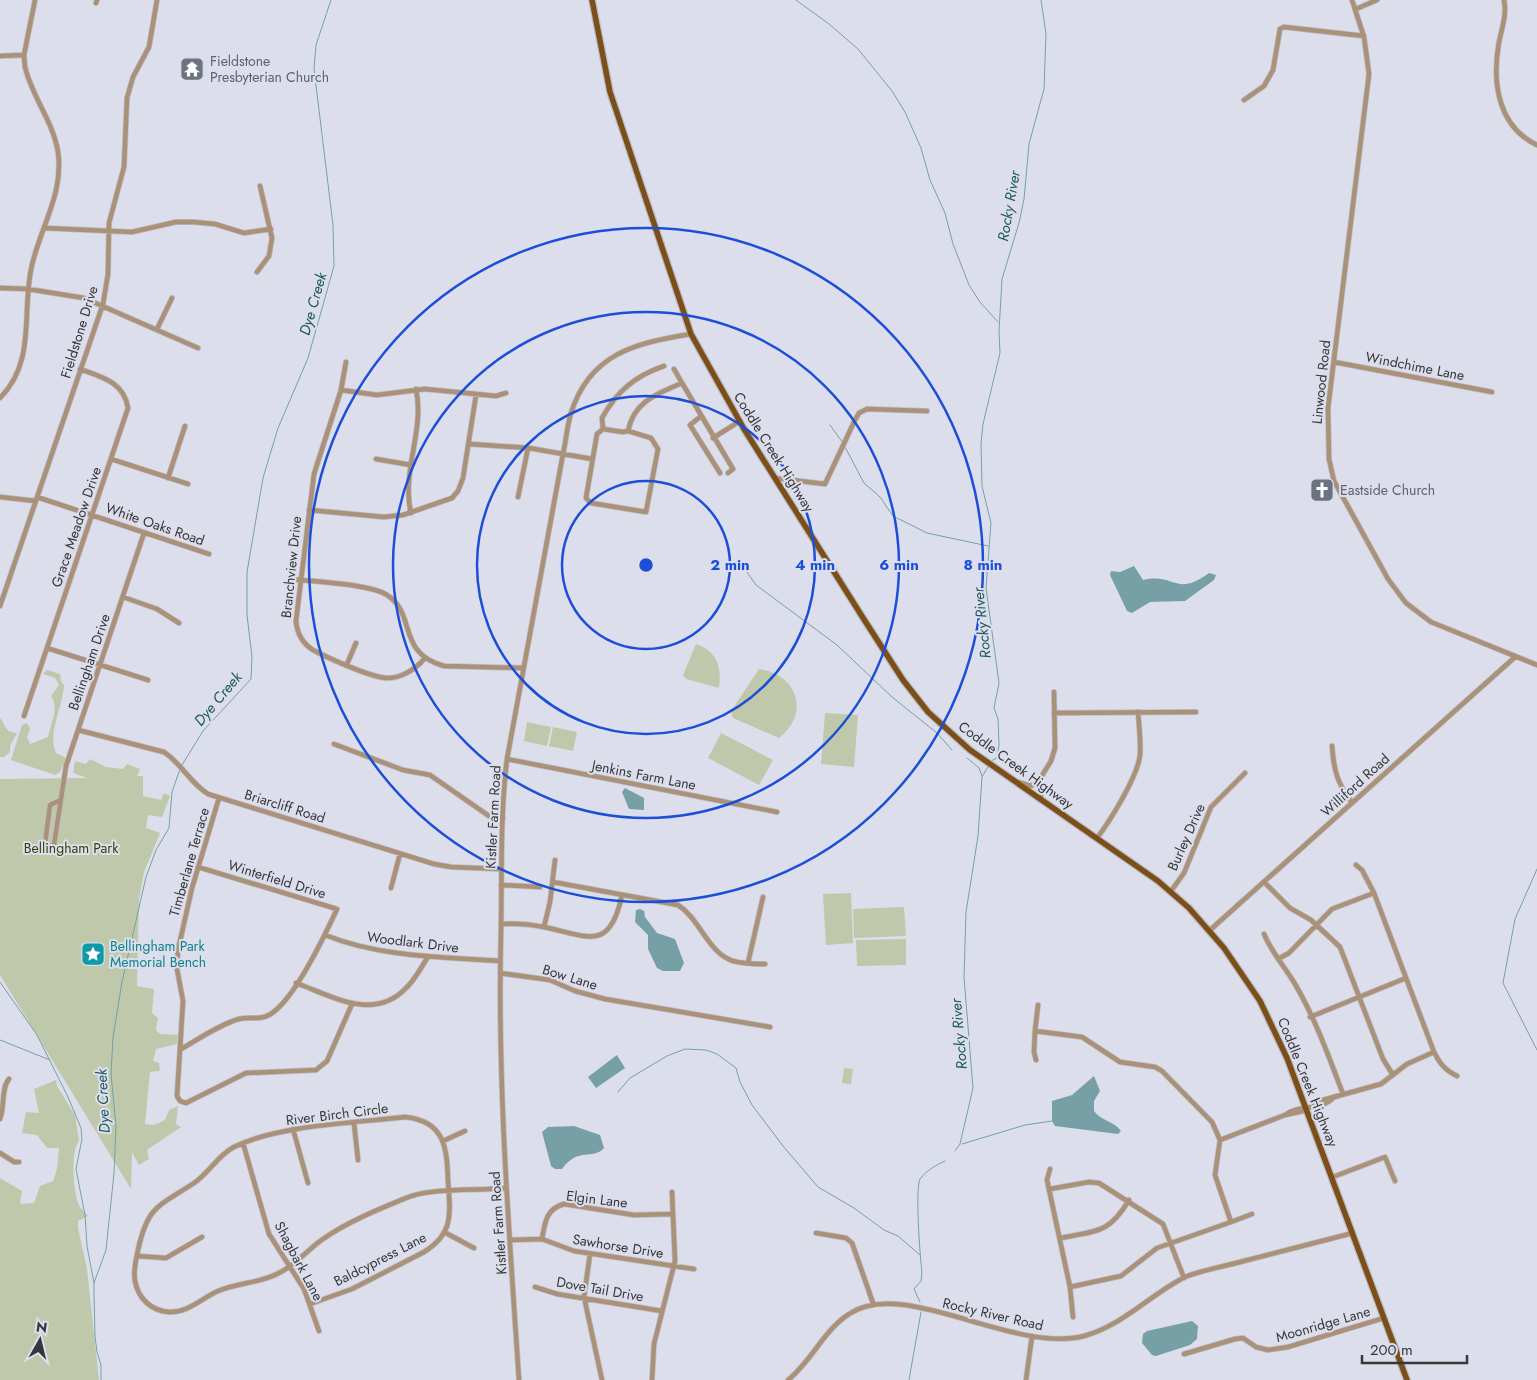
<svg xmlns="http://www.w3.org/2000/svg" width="1537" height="1380" viewBox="0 0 1537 1380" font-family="Jost,sans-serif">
  <rect width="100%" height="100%" fill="#dcdfeb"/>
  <path fill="#c0c8ac" d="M696,644C717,651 722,667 719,688L686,679L683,675Z
    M759,669C797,674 811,713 779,738L733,718L731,711Z
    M47,670L60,674L61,681L64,685C63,707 47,733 56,753L66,758L60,772L55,775L11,760L22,725L27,723L30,729L27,737L30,744L48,737C50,724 60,708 51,696L59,685L55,678L43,674Z
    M825,713L858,715L854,767L821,764Z
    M0,718C6,725 4,732 17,733L10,746V752L4,757H0Z
    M527,722L551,727L547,746L524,741Z
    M553,727L577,732L573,751L549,746Z
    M721,733L773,760L759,785L708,758Z
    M90,759L106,767L123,769L127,764L140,769L137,776H143V796L161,800L164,793L170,796L162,817L148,815L146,828L160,833L144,872L139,899L137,986L154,989L152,1013L158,1018L156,1030L160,1034L178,1035L177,1044L156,1049L153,1061L159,1063L160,1071L150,1072L145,1124L154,1125L165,1120L169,1110L178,1106L176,1124L181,1127L147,1150L149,1159L139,1165L132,1152L131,1189L0,975V779L87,778L73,773L75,761L86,764Z
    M851,893L853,943L826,945L823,894Z
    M904,907L906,936L854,938L853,909Z
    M906,939V965L857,966L856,940Z
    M844,1068L853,1069L851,1084L842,1083Z
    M56,1080L57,1086L75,1115L79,1141C70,1151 73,1195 80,1207C82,1210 85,1213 88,1216L78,1221V1228L87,1269L99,1380H0V1178L22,1191L20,1204L34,1203L40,1186L53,1181L57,1169L59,1148H47L37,1135L22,1133L26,1112L39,1113L34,1089Z"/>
  <path fill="#76a0a5" d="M1134,566L1143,580C1176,572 1175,598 1209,573L1216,575L1214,580L1185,601L1150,602L1132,613L1127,611L1110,575L1111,571L1120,572Z
    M625,788L644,798V810L629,809L622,792Z
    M640,909L644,911L645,917L657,933L675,939L684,963L680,971H663L657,968L648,949V935L635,922L636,910Z
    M617,1055L625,1068L596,1088L588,1077Z
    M1094,1076L1100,1091L1094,1101V1111C1101,1121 1114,1121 1121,1131L1118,1134L1055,1126L1052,1121V1101L1072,1095Z
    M574,1126L600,1135L604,1148C592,1161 579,1146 562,1169H555L551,1166L542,1132L548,1127Z
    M1192,1321L1198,1326L1197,1339L1190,1345L1156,1356L1152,1355L1142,1343L1143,1334L1147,1331Z"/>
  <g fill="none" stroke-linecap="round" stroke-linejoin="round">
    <path stroke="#76a0a5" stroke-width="1" d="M796,0L829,24L858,49L892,91L905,112L921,148L930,180L945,213L953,244L969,285L980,302L998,322
      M830,425L843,443
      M845,447L864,483L880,497L893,516L927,533L988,546
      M742,565L756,585L837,645L892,697L937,733L952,750
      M967,758L979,768L982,776
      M991,761L997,758L999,745L998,719L994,708L999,683L986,588L991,523L982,486L981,444L983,424L1000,353L999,331L1002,279L1019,223L1024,199L1029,144L1044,89L1046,34L1041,0
      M182,765L203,731L251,679L252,657L247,615V572L263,478L278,428L308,358L334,266L333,225L314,69L316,45L331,0
      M1537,869L1515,919L1503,983L1537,1050
      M0,982L37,1035L68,1097L81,1128L82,1139L76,1169L85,1215L87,1246L94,1283
      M0,1040L50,1060
      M618,1092L630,1078L667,1056L685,1049L706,1050L717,1054L736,1068L740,1082L752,1105L783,1146L818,1187L854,1208L884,1230L898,1236L920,1255
      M962,1144L1025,1125L1052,1121
      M955,1151L960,1144L973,1088L964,977L966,912L978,836L982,777L989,765
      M920,1302L914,1289L921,1281L922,1272C920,1258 915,1188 920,1179C926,1171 936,1165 945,1161
      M101,1380V1365L97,1352L95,1336L94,1294V1283L106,1250L114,1173L116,1126L111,1074L113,1037L122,982L146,877L156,850L169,828L172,792L180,769
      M909,1380L921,1312"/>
    <g stroke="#bbbdc8" stroke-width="6">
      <path id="minor" d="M1352,0L1364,37L1369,74L1328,408L1329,459L1334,481L1388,579L1406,603L1431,622L1537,665
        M1504,0C1507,14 1502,28 1499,42C1492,81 1497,126 1537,145
        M96,3L97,0
        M1356,9L1377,0
        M0,56L24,55
        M1244,100L1264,86L1273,70L1280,29L1284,27L1364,36
        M44,228L132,232L176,222H193L215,224L244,233L271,229
        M257,272L269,256L272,238L260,186
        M0,288L28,289L84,298L198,348
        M157,329L172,298
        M346,362L341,390L314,474L296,621C297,633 302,643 313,650C328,658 370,677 386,678C400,679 416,669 424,659
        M1334,362L1492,392
        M682,383L733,469L728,473
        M341,390L377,395L425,389L496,396L506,393
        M0,398C37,361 21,310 32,265C41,226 64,193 58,152C53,121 32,97 25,67L24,55L35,0
        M700,417L690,425L720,473
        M603,429L602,418C617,391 635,376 664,366
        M628,431L651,438L658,449L646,512L591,503L586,498L597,434L603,429L623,432L628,431C634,401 657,394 682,383L674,369
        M713,438L740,421
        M469,444L529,448L592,459
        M111,459L188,484
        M376,459L411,465
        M168,478L185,426
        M775,478L825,484L855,420L859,413L867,409L927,411
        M0,497L36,501
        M37,497L209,554
        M518,497L528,448
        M309,510L384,517L403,515L452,498L458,491L463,478L476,395
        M411,513C401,472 425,431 416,389
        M292,579C315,582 370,584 387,595C417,614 396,653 444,666L523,668
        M123,597L157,609L179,623
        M0,606L103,304L108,274L109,223L124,167L127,98L133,77L149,47L157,0
        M47,648L148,680
        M347,664L356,643
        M1054,713L1196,712
        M24,716L128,408C124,382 102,377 80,369
        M78,730L164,752C182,764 190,783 208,794L434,864L451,867L501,869
        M334,744L403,770L430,775L489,816L503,818
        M1332,746C1334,772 1337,782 1352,803
        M507,759L777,812
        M1015,781L1031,786L1038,782L1041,798
        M1038,782L1051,761L1055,748L1054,692
        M219,798L192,888L178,950L177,969L183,1001L177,1096L180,1101L186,1103L246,1073L316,1070L327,1061L352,1004
        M61,800L50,805L45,844L48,847L54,845L66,766L144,533
        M1097,838C1110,821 1138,776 1140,755C1141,741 1139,726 1138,712
        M1356,865L1362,870L1374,893L1434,1052C1440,1064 1445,1070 1457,1076
        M553,882L678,905C700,919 708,953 733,961C743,964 755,964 765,964
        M1264,882L1290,908L1311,920L1340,947L1383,1059L1393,1075
        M501,885L540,887
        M391,888L400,854
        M1171,891L1184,873L1211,807L1245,773
        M501,924C515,923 529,924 544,927C587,936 610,953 622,895
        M544,927L550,902L555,860
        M1209,931L1515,657
        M1264,934C1272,953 1285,967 1295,984C1315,1018 1329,1057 1343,1094
        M325,935C380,957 441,957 499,961
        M1278,959L1289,953L1332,909L1374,893
        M748,963L763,897
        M500,973L550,980L575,991L605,999L770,1027
        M296,983C332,996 374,1022 406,988C415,980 421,967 428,957
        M1310,1017L1406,978
        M1035,1031L1038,1005
        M181,1049C199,1039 220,1024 239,1019C250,1016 259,1021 269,1015C293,1002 325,935 337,909L198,867
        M1036,1060L1034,1052L1035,1031L1082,1037L1120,1062L1155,1067L1162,1071L1212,1122L1220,1140L1285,1115
        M1334,1097L1381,1084L1407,1064L1434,1052
        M1304,1108L1303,1111L1285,1115C1299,1104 1322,1111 1334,1097L1316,1102L1314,1105
        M0,1119C5,1106 1,1088 9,1079
        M354,1123L358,1160
        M293,1129L308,1183
        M443,1141L465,1131
        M243,1143L269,1234L304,1289L319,1331
        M0,1153L14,1162H19
        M1050,1169L1047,1180L1070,1287L1073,1317
        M1333,1177L1385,1157L1395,1181
        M1050,1189L1089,1182L1099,1183L1163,1224L1184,1278
        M1231,1222L1252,1214
        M444,1232L474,1248
        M816,1233L846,1238L852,1243L873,1303
        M1060,1238C1096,1231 1109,1234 1129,1200
        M542,1239C545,1222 546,1209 564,1204L634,1215L673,1214
        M511,1240L542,1239L574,1251L694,1269
        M590,1254L584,1297L602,1380
        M137,1256L166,1258L202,1237
        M535,1287L557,1294L662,1311
        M1070,1287L1121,1276L1157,1248L1231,1222L1215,1175L1220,1140
        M310,1304L352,1289L424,1252C455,1233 450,1212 448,1181C447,1148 445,1121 405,1117C355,1123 278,1125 234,1147C218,1155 209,1173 194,1183C158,1207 148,1205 138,1250C136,1260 133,1271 135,1281C138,1298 151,1311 169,1312C188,1313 202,1298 218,1291C237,1283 259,1283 277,1274C295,1266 307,1250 323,1239C347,1222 379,1209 406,1198C431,1187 478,1191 506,1188
        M1184,1354L1235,1339L1243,1338L1256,1347L1268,1350L1288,1347L1384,1318
        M519,1380C509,1230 497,1080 501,930C502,873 500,816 507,759L563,454C566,441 567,426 571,413C590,353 636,343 691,334
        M652,1380L654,1344L675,1261L672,1192
        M788,1380C811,1362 824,1330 849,1314C904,1277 1013,1354 1084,1336C1122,1326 1151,1294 1185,1277C1202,1270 1222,1267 1240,1262C1278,1252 1315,1243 1353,1233
        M1026,1380L1032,1336"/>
    </g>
    <g stroke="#bbbdc8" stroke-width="8">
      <path id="major" d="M592,0L610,92L691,334L744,429L865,621L903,680L928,712L970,750L1158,881L1189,908L1224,948L1260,1001L1287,1058L1407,1380"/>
    </g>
    <use href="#minor" stroke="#aa9177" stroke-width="4.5"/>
    <use href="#major" stroke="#7b4f17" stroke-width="5.5"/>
  </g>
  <g fill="none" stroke="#1d4ed8" stroke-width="2.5">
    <circle cx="646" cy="565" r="84"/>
    <circle cx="646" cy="565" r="169"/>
    <circle cx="646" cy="565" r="253"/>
    <circle cx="646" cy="565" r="337"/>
  </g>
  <defs>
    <g id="temple-square" transform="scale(1.25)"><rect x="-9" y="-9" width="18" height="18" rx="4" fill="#6b7280" stroke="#dcdfeb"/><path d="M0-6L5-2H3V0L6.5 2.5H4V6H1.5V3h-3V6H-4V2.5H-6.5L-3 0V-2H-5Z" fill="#fff"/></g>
    <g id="church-square" transform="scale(1.25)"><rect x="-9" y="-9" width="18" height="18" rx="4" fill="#6b7280" stroke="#dcdfeb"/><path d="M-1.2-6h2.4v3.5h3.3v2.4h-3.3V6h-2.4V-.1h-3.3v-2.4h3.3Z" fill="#fff"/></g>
    <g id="sight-square" transform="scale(1.25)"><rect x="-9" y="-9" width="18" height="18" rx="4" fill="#0f9aa8" stroke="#dcdfeb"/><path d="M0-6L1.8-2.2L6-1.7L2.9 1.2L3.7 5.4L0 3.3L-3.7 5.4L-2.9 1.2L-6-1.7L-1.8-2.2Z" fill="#fff"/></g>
  </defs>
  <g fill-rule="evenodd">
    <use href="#temple-square" x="192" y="69"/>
    <use href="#church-square" x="1322" y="490"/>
    <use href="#sight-square" x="93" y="954"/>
  </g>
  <g text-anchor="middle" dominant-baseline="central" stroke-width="4" stroke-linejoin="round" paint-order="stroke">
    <g font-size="14" fill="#5b616d" stroke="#dcdfeb" text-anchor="start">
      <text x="210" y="61">Fieldstone<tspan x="210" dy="16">Presbyterian Church</tspan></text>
      <text x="1340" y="490">Eastside Church</text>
    </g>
    <g font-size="14" fill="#36373b" stroke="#dcdfeb">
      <text transform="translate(79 332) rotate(-73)">Fieldstone Drive</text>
      <text transform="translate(1415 366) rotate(11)">Windchime Lane</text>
      <text transform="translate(1321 382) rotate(-84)">Linwood Road</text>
      <text transform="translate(774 452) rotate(58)">Coddle Creek Highway</text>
      <text transform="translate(155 524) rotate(19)">White Oaks Road</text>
      <text transform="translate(76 527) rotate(-71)">Grace Meadow Drive</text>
      <text transform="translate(291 567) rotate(-84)">Branchview Drive</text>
      <text transform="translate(89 662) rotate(-71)">Bellingham Drive</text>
      <text transform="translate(1016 765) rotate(36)">Coddle Creek Highway</text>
      <text transform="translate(644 775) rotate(11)">Jenkins Farm Lane</text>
      <text transform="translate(1355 785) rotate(-42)">Williford Road</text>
      <text transform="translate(285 806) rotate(17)">Briarcliff Road</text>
      <text transform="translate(493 817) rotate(-87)">Kistler Farm Road</text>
      <text transform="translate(1186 837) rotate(-66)">Burley Drive</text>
      <text transform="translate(189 862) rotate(-74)">Timberlane Terrace</text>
      <text transform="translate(277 879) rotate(17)">Winterfield Drive</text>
      <text transform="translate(413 942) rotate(7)">Woodlark Drive</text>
      <text transform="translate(570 977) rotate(17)">Bow Lane</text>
      <text transform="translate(1308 1082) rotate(68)">Coddle Creek Highway</text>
      <text transform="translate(337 1114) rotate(-7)">River Birch Circle</text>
      <text transform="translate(597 1199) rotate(7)">Elgin Lane</text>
      <text transform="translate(498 1223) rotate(-94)">Kistler Farm Road</text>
      <text transform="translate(618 1246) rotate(9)">Sawhorse Drive</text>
      <text transform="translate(380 1259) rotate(-27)">Baldcypress Lane</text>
      <text transform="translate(299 1261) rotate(62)">Shagbark Lane</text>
      <text transform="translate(600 1289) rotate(10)">Dove Tail Drive</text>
      <text transform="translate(993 1314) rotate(13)">Rocky River Road</text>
      <text transform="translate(1323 1324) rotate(-16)">Moonridge Lane</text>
    </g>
    <g font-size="14" fill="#354008" stroke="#dcdfeb">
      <text x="71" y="848">Bellingham Park</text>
    </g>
    <g font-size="14" fill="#0d838f" stroke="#dcdfeb" text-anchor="start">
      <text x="110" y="946">Bellingham Park<tspan x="110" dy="16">Memorial Bench</tspan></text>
    </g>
    <g font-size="15" font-style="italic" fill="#1d5960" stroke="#dcdfeb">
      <text transform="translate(1009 206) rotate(-80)">Rocky River</text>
      <text transform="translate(313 304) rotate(-74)">Dye Creek</text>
      <text transform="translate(982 623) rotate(-96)">Rocky River</text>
      <text transform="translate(218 699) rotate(-50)">Dye Creek</text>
      <text transform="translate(959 1034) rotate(-95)">Rocky River</text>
      <text transform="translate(103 1101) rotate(-93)">Dye Creek</text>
    </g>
  </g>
  <circle cx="646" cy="565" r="8" fill="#1d4ed8" stroke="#dcdfeb" stroke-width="2.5"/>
  <g font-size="15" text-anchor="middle" font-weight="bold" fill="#1d4ed8" stroke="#dcdfeb" stroke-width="4" stroke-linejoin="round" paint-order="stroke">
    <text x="730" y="570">2 min</text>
    <text x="815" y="570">4 min</text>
    <text x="899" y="570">6 min</text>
    <text x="983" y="570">8 min</text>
  </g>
  <g transform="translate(40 1340) rotate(8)" stroke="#dcdfeb" stroke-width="4" paint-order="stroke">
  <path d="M0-4L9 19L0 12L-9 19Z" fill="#36373b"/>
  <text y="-8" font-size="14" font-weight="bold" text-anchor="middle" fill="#36373b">N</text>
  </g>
  <path d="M1362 1355v8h105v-8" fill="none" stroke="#36373b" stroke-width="2.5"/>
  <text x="1370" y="1355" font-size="15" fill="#36373b" stroke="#dcdfeb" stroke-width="4" paint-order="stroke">200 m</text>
</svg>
